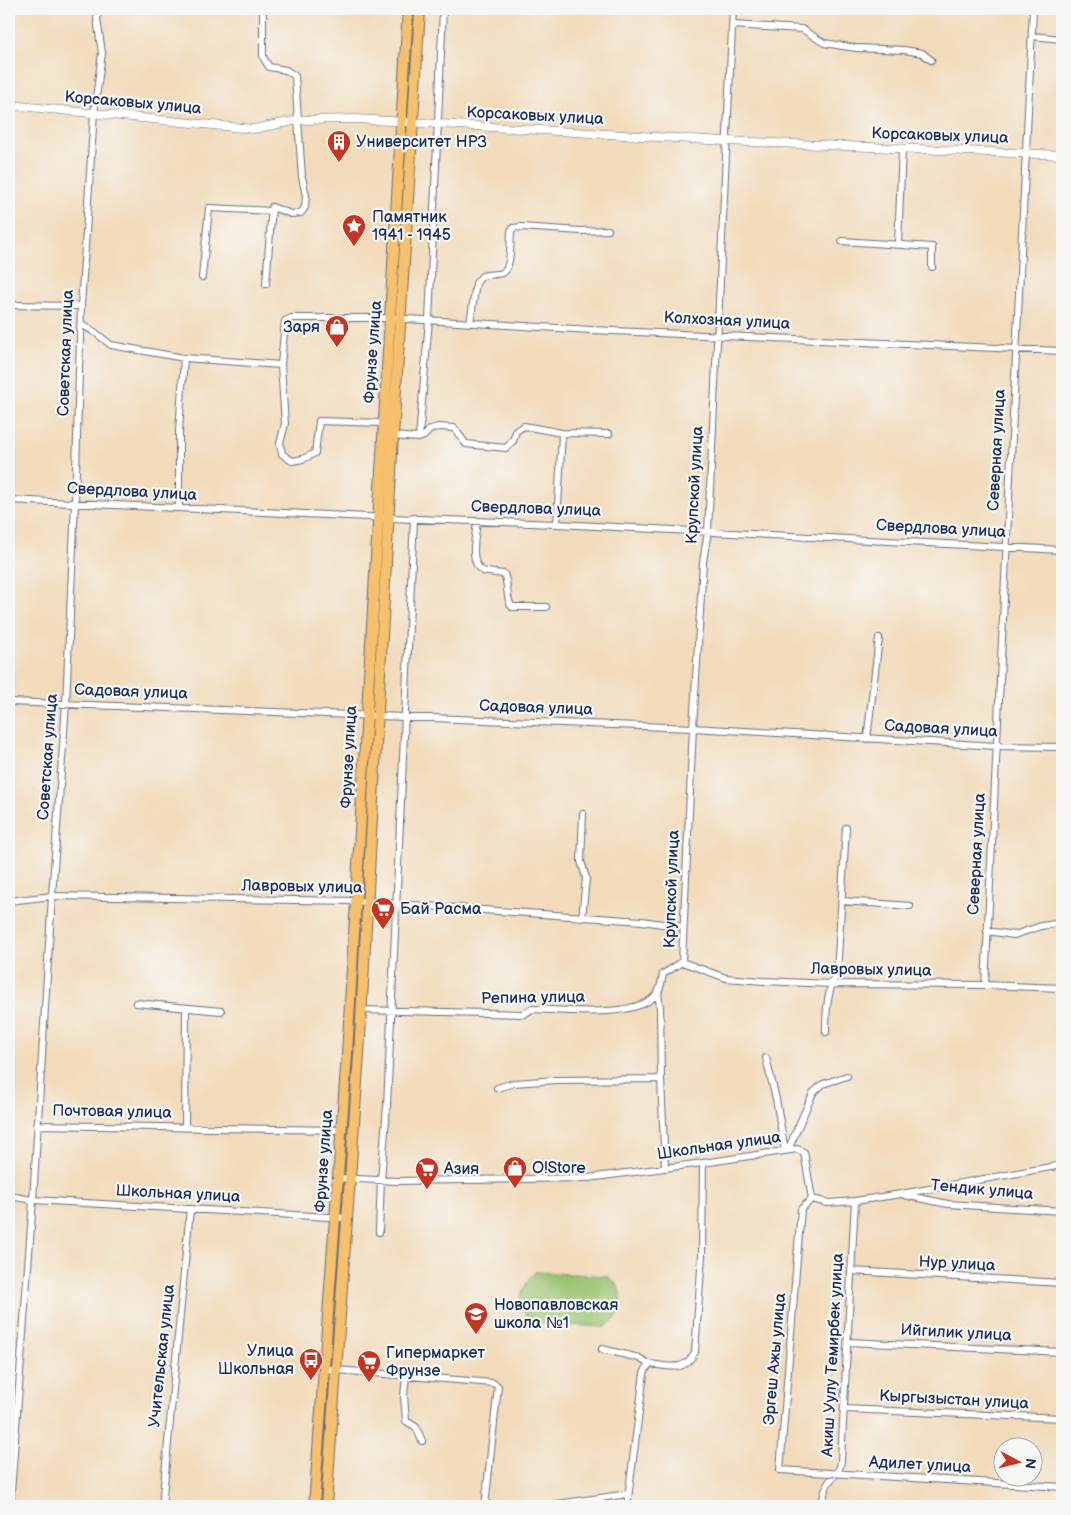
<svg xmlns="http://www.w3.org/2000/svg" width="1071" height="1515" viewBox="0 0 1071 1515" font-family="'Balsamiq Sans',sans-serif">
  <rect width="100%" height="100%" fill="#f6f6f2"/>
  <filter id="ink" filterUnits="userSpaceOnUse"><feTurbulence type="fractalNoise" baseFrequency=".02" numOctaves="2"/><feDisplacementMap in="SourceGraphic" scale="10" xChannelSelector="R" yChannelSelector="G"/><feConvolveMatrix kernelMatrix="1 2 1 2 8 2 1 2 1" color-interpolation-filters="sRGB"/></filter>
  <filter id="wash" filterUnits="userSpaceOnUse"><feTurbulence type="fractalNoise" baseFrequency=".0096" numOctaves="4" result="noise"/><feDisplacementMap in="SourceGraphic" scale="20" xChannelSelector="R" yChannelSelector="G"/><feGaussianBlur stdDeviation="1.12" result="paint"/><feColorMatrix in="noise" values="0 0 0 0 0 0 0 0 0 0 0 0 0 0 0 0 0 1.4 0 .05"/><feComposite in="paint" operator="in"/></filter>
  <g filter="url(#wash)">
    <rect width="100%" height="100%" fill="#f2dbbb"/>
    <path fill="#98c36f" stroke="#5a7966" d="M535,1272L607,1276L618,1285L622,1301L616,1318L605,1327L533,1323C513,1303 519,1292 535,1272Z"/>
  </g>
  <g filter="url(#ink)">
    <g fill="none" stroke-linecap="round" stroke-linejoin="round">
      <g stroke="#666b7f" stroke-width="8">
        <path id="minor" d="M263,9V57L269,67L286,70L295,76L302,177L306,196L305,207L301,213L291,214L272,207L266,284
          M732,25L802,29L824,43L856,48L904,50L922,53L931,60
          M1032,36L1062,39
          M842,241L932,247V267
          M898,244L902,148
          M202,277L209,208L272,211
          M9,305L81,306
          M470,323L476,283L482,276C488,274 496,275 502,273C512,270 510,241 511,231L513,228L521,227L581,231L608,230
          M81,324L96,333L111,345L184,358L281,365
          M383,423L319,421L315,453L303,459L292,461L282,454L280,443L285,424L281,365L285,321L291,318H390L591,330L1062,351
          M391,436L419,438L424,436L431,429L438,427L454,428L466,444L506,448L513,441L516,431L524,426L562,433
          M419,438L429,320L443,9
          M9,500L389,518L557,524L1062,550
          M179,508V431L184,358
          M477,521C476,535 468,563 483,571C489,573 498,573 504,574C509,585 505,598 512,607H546
          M557,524L562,433L609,434
          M9,702L693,728L997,746L1062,747
          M867,739L879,638
          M9,901L52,896L356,901L642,921L683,927
          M842,901L910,906
          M582,918L586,878L581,861L583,814
          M987,931L1014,935L1041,926L1062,923
          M682,962L693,728L703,562L708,531L733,9
          M682,962L726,978L763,981L831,984L985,985L1062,988
          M985,985L1033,9
          M658,992L660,1008L661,1079L665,1168
          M136,1003L221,1011
          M361,1010L524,1014L532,1009C561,1010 641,1020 658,992C661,988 662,979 663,974L682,962
          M826,1032C826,1011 827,991 837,973L846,828
          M766,1058L776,1099L785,1151
          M497,1088L514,1083L556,1080L661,1079
          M37,1125L341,1130
          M185,1128L186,1008
          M788,1150L813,1093L823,1084L847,1076
          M337,1178L397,1181L588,1178L703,1163L797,1149L804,1152L812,1199L828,1203L855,1201L901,1194L1062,1165
          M904,1195L948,1204L1062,1211
          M9,1196L33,1200L346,1218
          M812,1199L801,1209L780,1470L1062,1487
          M379,1232L381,1180L387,1106L414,518
          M851,1271L1062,1283
          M848,1342L1062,1352
          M602,1349L639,1358L649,1364
          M325,1369L493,1383L498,1386L485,1506
          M406,1375L404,1396L406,1421L416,1427L422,1441
          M844,1409L1062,1418
          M10,1506L33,1200L52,896L66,704L75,503L81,306L94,113L102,53L97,19L98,9
          M162,1506L190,1209
          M543,1506L628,1494
          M627,1506L644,1373L649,1364C670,1366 684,1373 695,1352L702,1255L703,1163
          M822,1506C823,1498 824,1489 829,1482C836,1472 840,1473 841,1460L855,1201"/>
      </g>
      <g stroke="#666b7f" stroke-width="9">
        <path id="tertiary" d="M9,105L253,129L299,120L356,119L725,141L1062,155"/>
      </g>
      <g stroke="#666b7f" stroke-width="12">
        <path id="primary" d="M314,1506L347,1054L408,9
          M326,1506L359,1055L393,436L420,9"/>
      </g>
      <use href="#minor" stroke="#fff" stroke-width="6"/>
      <use href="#tertiary" stroke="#fff" stroke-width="8"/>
      <use href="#primary" stroke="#f7c06c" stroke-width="10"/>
    </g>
  </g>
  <defs>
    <g id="building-pin" transform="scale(1.25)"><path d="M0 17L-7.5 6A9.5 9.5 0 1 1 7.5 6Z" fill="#c8321e" stroke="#f6f6f2"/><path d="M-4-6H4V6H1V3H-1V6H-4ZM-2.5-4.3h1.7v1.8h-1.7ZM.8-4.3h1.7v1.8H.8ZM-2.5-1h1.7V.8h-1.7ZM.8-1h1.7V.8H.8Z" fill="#fff"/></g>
    <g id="sight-pin" transform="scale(1.25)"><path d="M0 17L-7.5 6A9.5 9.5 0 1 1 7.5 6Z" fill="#c8321e" stroke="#f6f6f2"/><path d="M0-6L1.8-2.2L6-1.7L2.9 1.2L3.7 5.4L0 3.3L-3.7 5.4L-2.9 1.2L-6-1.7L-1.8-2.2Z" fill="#fff"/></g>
    <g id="shop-pin" transform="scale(1.25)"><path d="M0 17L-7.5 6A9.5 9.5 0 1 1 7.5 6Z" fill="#c8321e" stroke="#f6f6f2"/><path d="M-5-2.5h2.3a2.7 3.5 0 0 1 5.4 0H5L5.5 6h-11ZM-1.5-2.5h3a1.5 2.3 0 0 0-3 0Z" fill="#fff"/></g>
    <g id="supermarket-pin" transform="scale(1.25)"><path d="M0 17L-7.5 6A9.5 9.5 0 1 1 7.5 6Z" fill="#c8321e" stroke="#f6f6f2"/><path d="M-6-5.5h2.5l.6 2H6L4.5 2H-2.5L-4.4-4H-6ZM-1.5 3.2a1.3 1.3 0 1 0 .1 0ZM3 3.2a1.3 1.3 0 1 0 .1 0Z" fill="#fff"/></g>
    <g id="school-pin" transform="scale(1.25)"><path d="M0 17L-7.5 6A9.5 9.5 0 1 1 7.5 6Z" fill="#c8321e" stroke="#f6f6f2"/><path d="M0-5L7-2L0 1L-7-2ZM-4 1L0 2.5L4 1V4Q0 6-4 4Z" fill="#fff"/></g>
    <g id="bus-pin" transform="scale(1.25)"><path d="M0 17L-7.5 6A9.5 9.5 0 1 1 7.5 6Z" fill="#c8321e" stroke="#f6f6f2"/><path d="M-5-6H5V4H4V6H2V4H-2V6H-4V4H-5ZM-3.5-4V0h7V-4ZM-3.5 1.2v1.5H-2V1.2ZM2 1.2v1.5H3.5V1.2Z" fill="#fff"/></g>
  </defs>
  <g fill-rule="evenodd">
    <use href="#building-pin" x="339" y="142"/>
    <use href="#sight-pin" x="354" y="226"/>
    <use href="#shop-pin" x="337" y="327"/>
    <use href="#supermarket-pin" x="383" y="909"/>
    <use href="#shop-pin" x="515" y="1168"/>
    <use href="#supermarket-pin" x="427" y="1169"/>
    <use href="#school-pin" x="476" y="1314"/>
    <use href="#bus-pin" x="311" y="1360"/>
    <use href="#supermarket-pin" x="369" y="1362"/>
  </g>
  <g text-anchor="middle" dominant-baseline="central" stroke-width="4.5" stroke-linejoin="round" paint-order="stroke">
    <g font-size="16" fill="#1b2f5e" stroke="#f6f6f2">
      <text transform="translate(133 103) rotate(5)">Корсаковых улица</text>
      <text transform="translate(535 116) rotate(3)">Корсаковых улица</text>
      <text transform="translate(940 136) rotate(2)">Корсаковых улица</text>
      <text transform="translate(727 321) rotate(3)">Колхозная улица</text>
      <text transform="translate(373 352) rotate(-86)">Фрунзе улица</text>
      <text transform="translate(66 353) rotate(-88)">Советская улица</text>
      <text transform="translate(997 450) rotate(-87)">Северная улица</text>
      <text transform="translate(695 485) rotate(-87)">Крупской улица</text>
      <text transform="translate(132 492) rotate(3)">Свердлова улица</text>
      <text transform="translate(536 509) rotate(2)">Свердлова улица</text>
      <text transform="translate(941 529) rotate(3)">Свердлова улица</text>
      <text transform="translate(131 692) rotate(2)">Садовая улица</text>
      <text transform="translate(536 708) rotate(2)">Садовая улица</text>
      <text transform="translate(941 729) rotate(3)">Садовая улица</text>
      <text transform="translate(48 757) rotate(-86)">Советская улица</text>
      <text transform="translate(349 757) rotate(-87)">Фрунзе улица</text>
      <text transform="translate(977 854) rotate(-87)">Северная улица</text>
      <text transform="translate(302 887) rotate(1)">Лавровых улица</text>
      <text transform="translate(672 889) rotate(-88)">Крупской улица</text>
      <text transform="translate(871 970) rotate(1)">Лавровых улица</text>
      <text transform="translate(533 998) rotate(-1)">Репина улица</text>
      <text transform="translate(112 1112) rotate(1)">Почтовая улица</text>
      <text transform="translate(719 1146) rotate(-8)">Школьная улица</text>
      <text transform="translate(324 1161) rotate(-86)">Фрунзе улица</text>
      <text transform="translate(982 1190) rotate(5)">Тендик улица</text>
      <text transform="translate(178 1194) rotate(3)">Школьная улица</text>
      <text transform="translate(957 1264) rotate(3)">Нур улица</text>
      <text transform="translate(956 1333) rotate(3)">Ийгилик улица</text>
      <text transform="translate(833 1355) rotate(-87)">Акиш Уулу Темирбек улица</text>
      <text transform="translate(162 1356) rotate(-84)">Учительская улица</text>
      <text transform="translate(775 1359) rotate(-85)">Эргеш Ажы улица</text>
      <text transform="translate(954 1400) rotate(3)">Кыргызыстан улица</text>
      <text transform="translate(920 1465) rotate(3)">Адилет улица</text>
    </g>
    <g font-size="16" fill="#1b2f5e" stroke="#f6f6f2" text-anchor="start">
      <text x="356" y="142">Университет НРЗ</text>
      <text x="372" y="217">Памятник<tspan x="372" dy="18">1941 - 1945</tspan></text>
      <text x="320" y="327" text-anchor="end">Заря</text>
      <text x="400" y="909">Бай Расма</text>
      <text x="532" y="1168">O!Store</text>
      <text x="444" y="1169">Азия</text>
      <text x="494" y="1305">Новопавловская<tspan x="494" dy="18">школа №1</tspan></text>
      <text x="294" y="1351" text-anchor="end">Улица<tspan x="294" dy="18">Школьная</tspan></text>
      <text x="386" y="1353">Гипермаркет<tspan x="386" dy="18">Фрунзе</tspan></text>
    </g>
  </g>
  <rect width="1071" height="1515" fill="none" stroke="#f6f6f2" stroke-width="30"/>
  <g transform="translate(1018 1462) rotate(97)"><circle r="24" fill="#f6f6f2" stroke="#9ea6b7"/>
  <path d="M0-4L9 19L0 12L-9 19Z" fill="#c8321e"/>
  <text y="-8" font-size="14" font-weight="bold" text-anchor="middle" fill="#1b2f5e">N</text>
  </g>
</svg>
